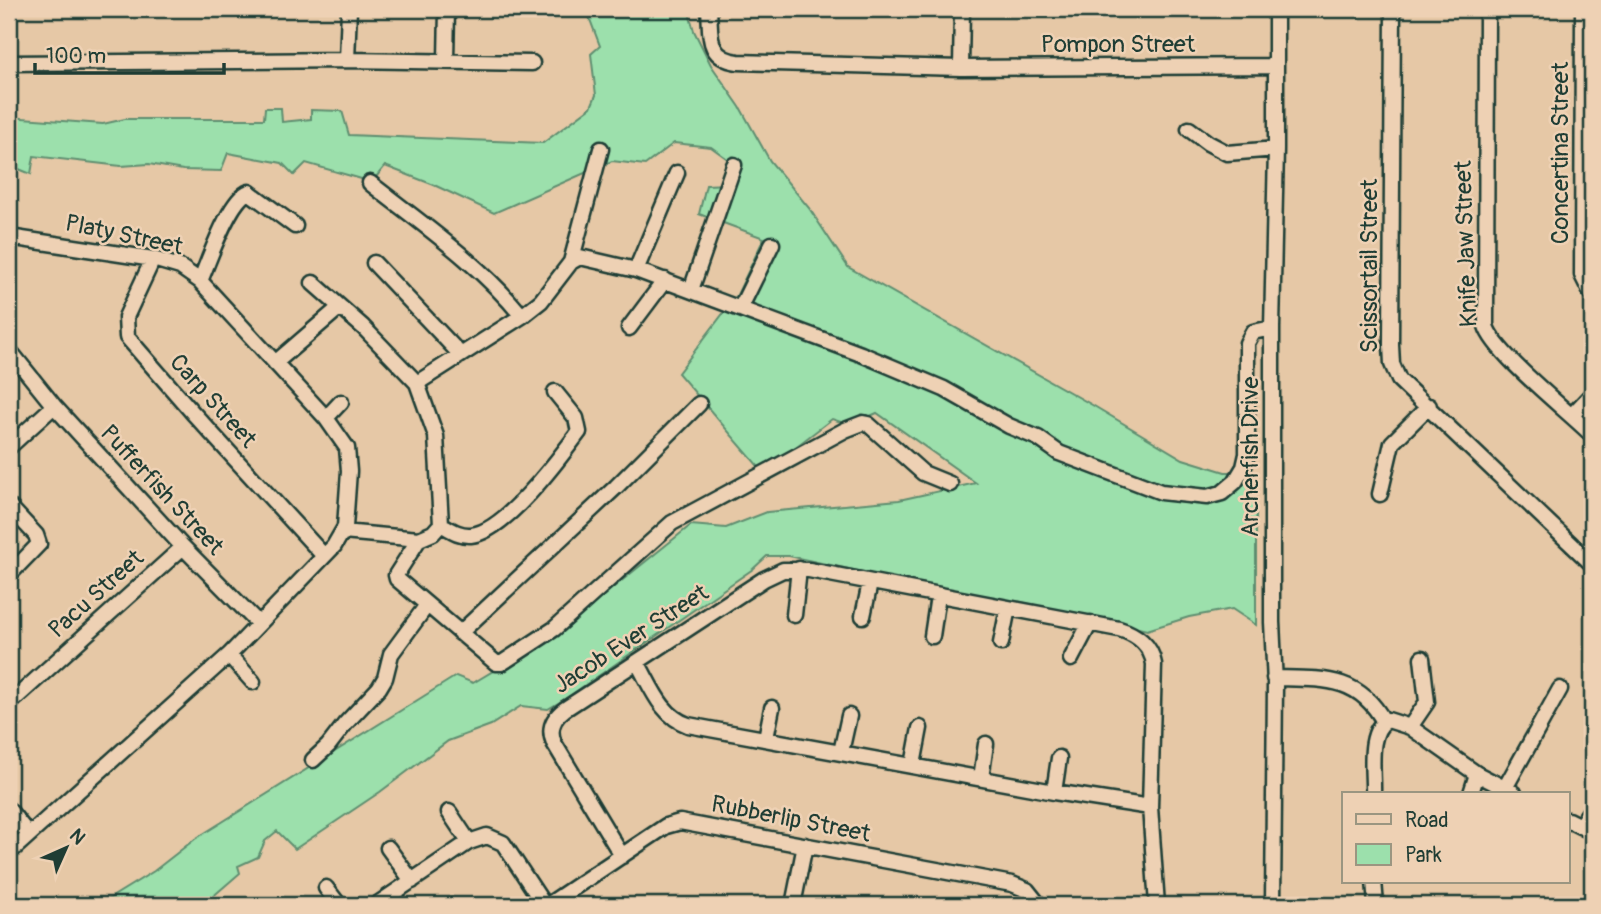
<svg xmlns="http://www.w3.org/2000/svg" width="1601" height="914" viewBox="0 0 1601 914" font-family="Pangolin,sans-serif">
  <rect width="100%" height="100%" fill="#e6c8a6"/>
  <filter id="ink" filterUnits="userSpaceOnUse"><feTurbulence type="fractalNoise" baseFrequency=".0143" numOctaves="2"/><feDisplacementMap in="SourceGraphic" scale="14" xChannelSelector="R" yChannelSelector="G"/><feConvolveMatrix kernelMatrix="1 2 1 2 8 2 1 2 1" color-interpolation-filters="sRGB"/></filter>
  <g filter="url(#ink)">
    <path fill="#9ce0ac" stroke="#5e8e70" stroke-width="2" d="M586,9H688L694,31L711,65L740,107L770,161L809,208L848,267L1094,406L1183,459L1225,472H1256V625L1232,609L1189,617L1147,630L1021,602L918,584L789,556H767L753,569L565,699L548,709L521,706L491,725L448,741L380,792L295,849L277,831L265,841L258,857L238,866L240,873L203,905H168L164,902L160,905H99L154,871L195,839L456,676L473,683L558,632L691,525L726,528L767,512L899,500L976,483L877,413L850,425L832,419L763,472L678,373L737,295L764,238L699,214L706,185L728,184L733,163L711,147L674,143L645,165L612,161L494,213L434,185L385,166L372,182L306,163L294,175L282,163L228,153L221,171L183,170L149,164L121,166L34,156L31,174L9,165V117L103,124L125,119H264L265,108H281L282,122L311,119V110L342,111L349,135L543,143L591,107L596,95L591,54L600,46Z"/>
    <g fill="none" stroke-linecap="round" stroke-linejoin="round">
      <g stroke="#1f3d34" stroke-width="19">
        <path id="minor" d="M709,9C711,35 706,58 738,62L961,68L1276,66
          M1393,9L1391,345L1392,364L1399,380L1592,564
          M1487,9L1486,326C1494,353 1568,411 1592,435
          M1583,9L1582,275L1592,295
          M347,60L349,9
          M446,60L447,9
          M9,63L347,60L532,63
          M961,68L962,9
          M1189,129L1208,143L1227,153L1276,149
          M370,183C423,225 479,263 522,316
          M9,237L153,259L180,267L200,281L326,418L347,448L349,471L345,527L334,546L229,655L9,853
          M153,259L126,317L127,337L193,413L324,556
          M571,262L601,149
          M374,263L461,355
          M636,270L677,173
          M200,281C209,261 229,199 249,192L295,226
          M313,283L363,327L417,383L436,436L441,524L433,533L419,539L343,532
          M691,290L734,165
          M740,309L772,244
          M629,328L665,280
          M9,350L54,406L183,547L259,624
          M275,363L340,307
          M417,383L522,316L541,301L571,262L580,257L636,270L861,354L944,389L1009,426L1038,438L1059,453L1161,492L1207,497L1222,493L1235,482L1244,467L1247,454V343L1253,332L1272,328
          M1572,415L1592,394
          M326,418L341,402
          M9,447L54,406
          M1380,494L1392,443L1429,406
          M9,506L36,535L39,544L9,575
          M441,524C450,529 459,536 471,535C505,532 559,459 579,432L576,418L555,392
          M419,539L396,575L397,579L496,663H502L554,629L672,523L845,430L863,423L868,424L923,473L950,484
          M794,615L799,569
          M863,616L870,583
          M460,633L616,487L699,404
          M932,636L938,596
          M1001,643L1008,608
          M229,655L253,682
          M1071,659L1090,623
          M637,662C651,686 661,716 688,725L1054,792L1150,807
          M1274,678C1321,679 1359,675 1384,722
          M9,704L183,547
          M1410,727L1427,702L1422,658
          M766,738L772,708
          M841,752L849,716
          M313,760L328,746L345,724L379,688L385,678L391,654L427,605
          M913,765L920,728
          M981,778L986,744
          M1505,788L1560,689
          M1054,792L1059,758
          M1373,793C1374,773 1366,730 1388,720L1410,727L1477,774L1514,793
          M1471,793L1477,774
          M9,810L29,835
          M449,812L469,842
          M1568,820L1592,832
          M1580,826L1592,808
          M388,848L412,881
          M622,856L554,743C548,729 553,718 565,709L764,579L783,570H809L1119,629C1136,634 1151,645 1154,664L1150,807L1157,905
          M1374,881L1376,905
          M326,888L339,905
          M376,905L469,842L487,836L503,843L544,905
          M548,905L666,826L680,822L1012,884L1027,890L1039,905
          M793,905L805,845
          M1273,905L1275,684L1272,622V328L1276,149V9"/>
      </g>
      <use href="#minor" stroke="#eed1b4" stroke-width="14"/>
    </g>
  </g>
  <g text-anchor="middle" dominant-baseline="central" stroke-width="5" stroke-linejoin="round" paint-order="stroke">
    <g font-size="24" fill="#1f3d34" stroke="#eed1b4">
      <text x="1118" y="44">Pompon Street</text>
      <text transform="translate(1560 153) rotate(-90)">Concertina Street</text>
      <text transform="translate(124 235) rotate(12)">Platy Street</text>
      <text transform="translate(1466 244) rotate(-92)">Knife Jaw Street</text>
      <text transform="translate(1369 266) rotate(-90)">Scissortail Street</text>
      <text transform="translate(213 401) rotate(48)">Carp Street</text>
      <text transform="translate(1250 457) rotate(-90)">Archerfish Drive</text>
      <text transform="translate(162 490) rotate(47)">Pufferfish Street</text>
      <text transform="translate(96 594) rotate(-42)">Pacu Street</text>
      <text transform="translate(631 639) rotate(-33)">Jacob Ever Street</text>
      <text transform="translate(791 819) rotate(11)">Rubberlip Street</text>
    </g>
  </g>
  <rect width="1601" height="914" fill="none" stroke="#eed1b4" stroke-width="35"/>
  <rect x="18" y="18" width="1566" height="879" fill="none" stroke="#1f3d34" stroke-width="2.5" filter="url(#ink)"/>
  <rect x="1342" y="792" width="228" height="91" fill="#eed1b4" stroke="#9b9681" stroke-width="2"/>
  <rect x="1356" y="814" width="35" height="10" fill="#eed1b4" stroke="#9b9681" stroke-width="2"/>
  <text x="1405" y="827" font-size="21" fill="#1f3d34">Road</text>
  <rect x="1356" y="844" width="35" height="21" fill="#9ce0ac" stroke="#9b9681" stroke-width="2"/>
  <text x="1405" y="862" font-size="21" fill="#1f3d34">Park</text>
  <g transform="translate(66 848) rotate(45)" stroke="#eed1b4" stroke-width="5" paint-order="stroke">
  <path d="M0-5L12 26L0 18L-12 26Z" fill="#1f3d34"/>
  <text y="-10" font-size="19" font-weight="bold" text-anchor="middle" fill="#1f3d34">N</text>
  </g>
  <path d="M35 63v10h189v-10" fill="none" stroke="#1f3d34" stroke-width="3.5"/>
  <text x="46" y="63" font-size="21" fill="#1f3d34" stroke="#eed1b4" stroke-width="5" paint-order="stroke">100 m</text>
</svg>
